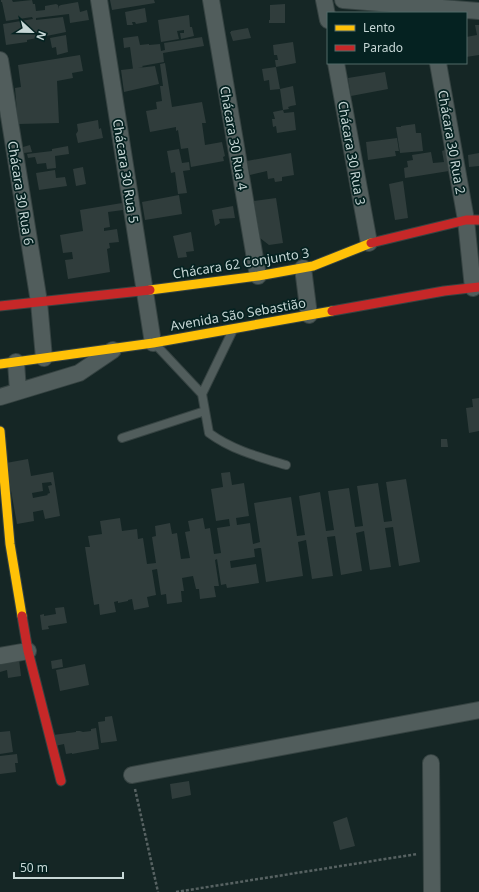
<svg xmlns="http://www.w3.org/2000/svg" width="479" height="892" viewBox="0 0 479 892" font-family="'Noto Sans',sans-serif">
  <rect width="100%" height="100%" fill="#152625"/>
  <path fill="#303d3c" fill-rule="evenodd" d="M1,0H12L13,2L32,0L33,4H35L36,11L45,10V6L56,4L58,5L59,9V6L61,5L78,2L80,12L87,10L89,20L70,23L69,14L36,18V20L63,17L66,32L27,40V42L6,45L3,24L33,19L32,17L6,21L2,2H1Z
    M110,0H154L155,3L112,10Z
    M285,4V23H269V20H270V5Z
    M145,8L147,22L136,24L135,22H132L133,25H127L125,12Z
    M189,15L190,27H192L194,36L181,39L180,33H184V30L177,31L179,39L161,42L158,20Z
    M475,25H479V55L466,57V37L477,35Z
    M248,28L251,38L233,41L230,32H231V31Z
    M66,35L68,52L57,55L56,47L52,48L50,38Z
    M138,36L140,45L149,44V45L160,44L161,51L165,50L164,43L202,37L204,46L163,53L164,62L142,66L143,67L133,69L130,47L124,48L123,38Z
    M293,42L296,63L276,67L275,60H278L277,55H274L273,45Z
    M80,55L83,71L72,73L73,78L57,81L59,123L18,124L15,88L21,87L18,65Z
    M165,63L172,107L202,102L206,123H202L205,145L222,142L225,156L223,157L224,161L191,167L188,148L181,149L178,130L176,131V127L150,132L146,111L157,109L156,102L162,101L160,86H163L160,64Z
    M155,66L159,84L124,92L121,70Z
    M276,67L280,89L270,90L269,80L264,81L262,69Z
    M385,72L388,89L351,96L348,78Z
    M293,86L296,105L291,106L288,107L289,109L283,110L284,113L294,112L296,130L277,133L276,126L273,127L272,119H275L273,112L283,110L280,89Z
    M98,120L99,129L101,128L103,138L78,143L76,134L78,131L77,124Z
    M415,124L416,133H421L423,151L400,153L396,127H401V126Z
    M397,138L399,151H395L396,156L368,160L366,142Z
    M30,145L32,152L24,153L23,147Z
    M68,146L69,154L55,156L56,168L47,169L46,163L37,164L35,157L28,158L27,154L52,151V149Z
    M179,149L182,163L189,162L190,170L183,171L187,193L178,194L175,172L171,173L167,151Z
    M445,150L449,171L405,178L404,168L408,167L407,161L413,160L412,155L431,152L433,163L444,162L442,151Z
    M291,153L294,175L282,177V181L275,182L274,178L268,179L267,171L250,175L247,161Z
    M479,153V166L469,167L468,155Z
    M83,167L86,184L76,186L73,169Z
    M55,170L56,178L65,177L67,186L39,190L36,173Z
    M403,181L408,218L395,220L389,184Z
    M179,195L182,214L145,220L142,202Z
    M276,198L283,243L269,245L260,238L254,201Z
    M122,203L123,210L108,212L110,227L104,228V231L117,229L119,242L109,243L110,248L107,249L110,272L68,279L65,260L73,259L72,252L63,253L60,235L83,231L80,210Z
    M233,206L235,218L219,219L220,223L215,226L212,210Z
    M191,232L194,251L186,252L187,257L178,258L173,236Z
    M479,398V431L469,433L466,408L473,407L472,399Z
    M441,439H447L448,447H441Z
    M28,459L31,476L53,472L60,516L45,519L43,510L33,512L34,521L17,524L6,463ZM51,482L52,485L48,486L50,493L47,494L48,495L33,498L32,493L43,491L42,483Z
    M230,472L232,485L244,483L249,516L236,518L237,525L250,523L253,544L260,542L254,503L291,497L297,536L305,535L299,496L320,492L326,531L334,530L328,491L349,488L355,527L363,526L357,486L378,483L384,522L392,521L386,482L406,479L420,562L399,566L393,527L385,528L391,567L370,570L364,531L356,533L362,571L341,575L335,536L327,537L333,576L312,579L306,540L298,542L303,576L266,582L261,548H259L254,549L255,557L230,561L231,568L256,564L259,583L227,588L226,584L221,585L217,559L215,560L219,586H214L216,597L200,599L199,589H196L193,576L182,578L184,591H181L182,602L167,604L166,594L161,595L157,569L152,570L156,595L147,597L149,607L134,610L132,599L128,600V601L118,603V601L114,602L116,612L100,615L99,604L94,605L85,547H90L88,536L102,534L100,521L120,518L122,531L137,529L138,539L143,538L147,564L156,563L152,537L156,536L155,526L170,523L172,534L177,533L181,559L190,558L185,532L190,531L188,521L203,518L205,529L210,528L214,554L221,553L217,528L230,526L229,519L216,521L211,489L223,487L221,473Z
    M64,607L67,623L48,626L49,629L42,630L40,615L44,614V616L56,614L55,608Z
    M19,659L21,676L8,678L7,670L0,672V664L6,663V661Z
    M62,659L63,667L52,669L51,661Z
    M85,664L89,685L60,691L56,670Z
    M112,716L117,741L101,743L98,722L105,721V717Z
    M96,728L99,749L72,754V753L66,754L64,744L55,746L53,735L76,732V731H80L83,732L91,731V729Z
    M10,731L13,752L0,754V732Z
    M17,754L18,763H15L16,772L0,774V756Z
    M189,781L191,795L172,799L170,784Z
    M347,817L355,846L340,850L333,822Z"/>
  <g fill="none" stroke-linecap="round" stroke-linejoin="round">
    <g stroke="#364342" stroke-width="10">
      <path id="lane" d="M232,332L202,394L209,433C232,450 259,457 286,465
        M156,345L202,394
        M122,438L205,411"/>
    </g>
    <g stroke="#364342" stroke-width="18">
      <path id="street" d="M99,0L153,343
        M211,0L258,276
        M324,0L328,20
        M343,0L479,11
        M0,60L39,302L44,358
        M336,63L369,243
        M438,63L466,220L473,288
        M303,268L309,315
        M16,362L18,391
        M0,397L79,373L113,350
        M0,656L28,651
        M431,763L432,892
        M132,775L479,710"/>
    </g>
    <g stroke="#364342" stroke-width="11">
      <path id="slow" d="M150,290L258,276L313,266L371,243
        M0,364L153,343L332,311
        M0,431L10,544L22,616"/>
    </g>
    <g stroke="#364342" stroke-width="11">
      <path id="jam" d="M371,243L466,220H479
        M0,306L150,290
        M332,311L444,291L479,287
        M22,616L28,651L61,781"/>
    </g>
    <path stroke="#576262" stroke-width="2.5" stroke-dasharray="3 2" stroke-linecap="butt" d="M135,789L158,892
      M176,892L417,854"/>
    <use href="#lane" stroke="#515d5c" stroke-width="8"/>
    <use href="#street" stroke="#515d5c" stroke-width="16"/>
    <use href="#slow" stroke="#ffc107" stroke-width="9"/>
    <use href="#jam" stroke="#c62828" stroke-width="9"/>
  </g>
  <g text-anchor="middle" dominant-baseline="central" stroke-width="3.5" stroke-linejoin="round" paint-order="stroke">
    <g font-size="13" fill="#c7d7d6" stroke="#052221">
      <text transform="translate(234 138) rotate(80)">Chácara 30 Rua 4</text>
      <text transform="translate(452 142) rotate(80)">Chácara 30 Rua 2</text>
      <text transform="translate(352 153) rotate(80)">Chácara 30 Rua 3</text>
      <text transform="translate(126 171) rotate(81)">Chácara 30 Rua 5</text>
      <text transform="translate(21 193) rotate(81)">Chácara 30 Rua 6</text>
      <text transform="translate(241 263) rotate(-9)">Chácara 62 Conjunto 3</text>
      <text transform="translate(238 314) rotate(-10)">Avenida São Sebastião</text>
    </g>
  </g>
  <rect x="327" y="12" width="140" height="52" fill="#052221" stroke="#536a69"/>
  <rect x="335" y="25" width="20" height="6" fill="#ffc107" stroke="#536a69"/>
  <text x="363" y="32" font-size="12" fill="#c7d7d6">Lento</text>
  <rect x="335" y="45" width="20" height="6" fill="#c62828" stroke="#536a69"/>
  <text x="363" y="52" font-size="12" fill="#c7d7d6">Parado</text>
  <g transform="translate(32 32) rotate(112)" stroke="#052221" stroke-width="3" paint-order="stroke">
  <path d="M0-3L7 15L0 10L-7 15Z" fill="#c7d7d6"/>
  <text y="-6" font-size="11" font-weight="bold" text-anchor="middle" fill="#c7d7d6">N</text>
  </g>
  <path d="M14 872v6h109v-6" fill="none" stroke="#c7d7d6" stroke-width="2"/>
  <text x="20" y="872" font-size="12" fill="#c7d7d6" stroke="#052221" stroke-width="3" paint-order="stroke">50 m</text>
</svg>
